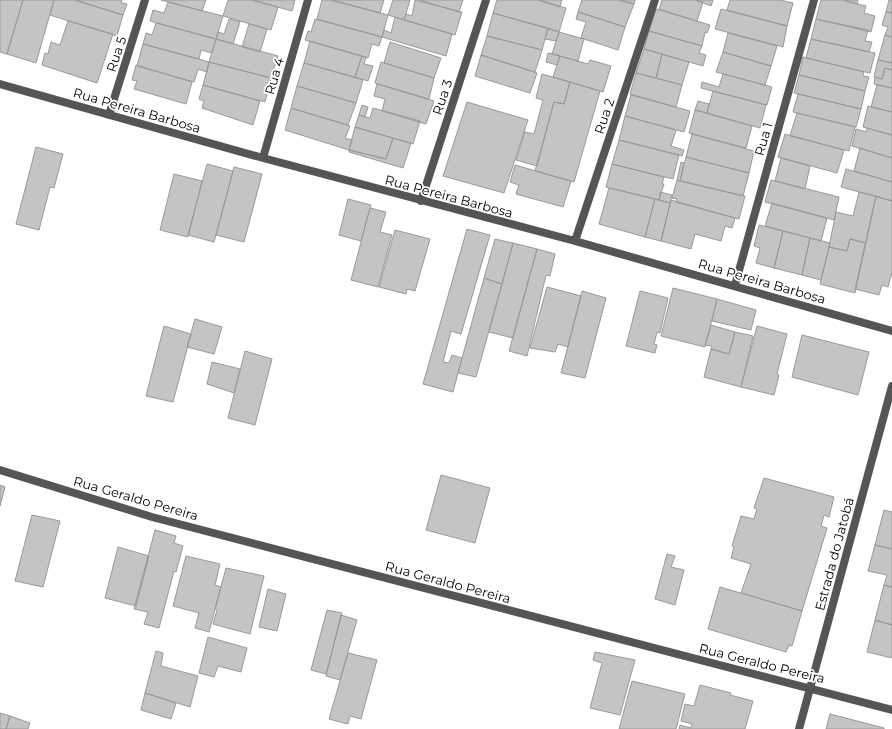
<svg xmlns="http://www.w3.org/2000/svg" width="892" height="729" viewBox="0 0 892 729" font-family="Montserrat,sans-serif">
  <rect width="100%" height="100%" fill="#fff"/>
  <path fill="#c4c4c4" stroke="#999" d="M0,0H23L7,54L0,52Z
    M23,0H54L36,63L7,54Z
    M54,0H75L123,15L117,36L50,15Z
    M75,0H122L121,3L127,4L123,15Z
    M161,0H206L202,11Z
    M228,0H252L278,7L271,30L223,16Z
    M252,0H295L292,11Z
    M322,0H331L388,15L382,37L317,19Z
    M331,0H384L380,13Z
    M393,0H410L404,20L388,15Z
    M415,0L462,12L455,35L404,20L406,14L412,16Z
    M419,0H463L459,12Z
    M497,0H538L566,8L559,32L493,13Z
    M538,0H562L560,7Z
    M582,0H619L634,4L625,27L578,12Z
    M619,0H635L634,4Z
    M662,0H696L703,2L697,21L659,9Z
    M696,0H713L711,6Z
    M730,0H780L793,3L787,26L727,10Z
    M821,0H841L866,6L864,13L875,16L871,32L816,19Z
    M845,0H858L857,4Z
    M889,0H892V13L886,12Z
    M168,2L223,16L216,39L150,21L153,10L164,13Z
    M656,9L710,25L707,33L705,32L702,46L649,31Z
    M721,9L787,26L783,47L715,29Z
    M578,12L625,27L618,50L581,38L586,22L576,19Z
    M886,12L892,13V37L885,35L888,27L882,25Z
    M493,13L548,28L542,50L487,36Z
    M395,17L452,34L446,56L382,37L384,30L391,33Z
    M229,19L240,22L233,44L216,39L218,32L224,34Z
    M315,19L382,37L379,46L372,44L368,58L305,40L308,31L311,32Z
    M816,19L868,30L865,41L872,42L869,52L811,39Z
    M68,21L113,34L97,83L42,65L45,53L48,54L51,42L60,45Z
    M156,23L216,39L212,53L201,50L199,59L143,44L146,33L152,35Z
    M249,24L267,29L260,52L242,47Z
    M548,28L559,32L556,41L545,39Z
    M649,31L702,46L699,53L706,55L703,66L644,49Z
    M559,32L584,39L578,61L552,54Z
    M728,33L777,46L771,66L723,52Z
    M885,35L892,37V63L878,60Z
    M487,36L542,50L535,72L481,55Z
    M216,39L278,56L271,78L209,62Z
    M811,39L875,53L870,73L806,58Z
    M310,41L362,56L355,77L304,63Z
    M390,42L441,58L434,78L384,63Z
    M143,44L209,62L207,72L198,69L194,82L137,66Z
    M644,49L662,54L656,78L636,73Z
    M723,52L771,66L765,85L716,72Z
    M548,53L560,56L557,65L546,62Z
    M662,54L689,62L682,85L656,78Z
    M481,55L537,73L530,93L475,76Z
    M362,56L366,57L364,64L373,66L368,81L355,77Z
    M560,56L588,64L590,60L611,66L603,92L553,77Z
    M803,57L864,72L863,76L869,77L865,91L799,75Z
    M878,60L892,63V70L885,68L882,79L874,77Z
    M209,62L271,78L265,102L203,85Z
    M381,62L434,78L429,99L375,83Z
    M304,63L363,80L356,103L297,86Z
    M136,65L192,82L186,104L134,89L137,81L132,80Z
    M885,68L892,70V88L874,84L875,77L882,79Z
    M636,73L682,85L676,107L630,94Z
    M542,74L570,82L564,104L554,102L537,166L516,160L525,132L534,134L543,100L536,98Z
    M723,74L772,87L767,105L701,88L702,82L719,87Z
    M799,75L865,91L861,109L794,93Z
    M570,82L600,91L574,182L535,171L554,102L564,104Z
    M377,84L434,101L426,124L382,111L385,99L374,96Z
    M203,85L260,101L253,125L202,108L204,101L199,99Z
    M877,85L892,88V112L871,107Z
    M297,86L356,103L348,125L291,108Z
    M713,91L766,105L760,128L707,113Z
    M798,94L861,109L856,127L793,112Z
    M631,95L690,111L684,132L625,116Z
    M698,101L709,104L707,113L695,110Z
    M467,102L528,120L504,193L443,176Z
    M362,105L368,107L365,117L359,115Z
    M868,106L892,112V135L863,127Z
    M291,108L350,126L345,138L352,140L349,150L285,130Z
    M373,108L420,121L413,144L355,127L359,115L370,118Z
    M695,110L752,126L746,148L689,133Z
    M797,113L855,127L849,151L790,136Z
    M625,116L676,130L671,146L684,150L682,156L619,140Z
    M355,127L393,138L386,159L349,150Z
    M867,128L892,135V158L852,146L856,129L866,132Z
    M692,134L754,151L749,173L686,157Z
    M785,134L844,150L837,173L778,157Z
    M393,138L411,143L403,168L349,152V150L386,159Z
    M619,140L679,155L673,179L612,164Z
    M36,147L63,154L54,188L50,187L39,230L16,224Z
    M860,148L892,158V182L854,171Z
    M686,157L749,173L743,196L680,181Z
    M781,158L810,166L805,189L775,181Z
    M681,162L684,163L680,181L677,180Z
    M207,164L233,171L214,242L188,235Z
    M612,164L664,177L662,184H664L659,200L606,187Z
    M515,165L571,181L563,207L516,194L519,185L510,182Z
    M234,167L262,174L244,242L216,235Z
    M846,169L892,182V201L841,187Z
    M174,174L202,181L188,237L160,230Z
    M677,180L745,196L739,219L676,202L677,199L672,198Z
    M771,180L839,197L834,220L765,202Z
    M609,188L655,199L645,237L599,224Z
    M660,192L672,195L670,203L659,200Z
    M859,192L876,196L866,243L850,239L847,251L829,247L836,212L853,216Z
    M876,196L892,201V272L888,287L882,285L879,295L855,289Z
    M348,199L371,205L361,241L339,235Z
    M655,199L670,203L661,241L645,237Z
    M671,200L735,218L732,228L725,226L721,241L695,234L691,249L661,241Z
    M772,203L827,218L821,241L765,226Z
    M370,208L386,212L380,232L392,235L378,287L351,280Z
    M759,225L783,231L774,268L756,263L760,248L754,246Z
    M467,229L490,235L461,334L451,331L443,362L449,363L452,355L462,358L453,392L423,384Z
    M395,230L430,239L415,291L407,289L406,294L379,287Z
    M783,231L810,238L802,275L774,268Z
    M810,238L830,243L821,280L802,275Z
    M495,239L513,243L502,284L484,278Z
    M850,239L866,243L855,293L820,284L829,247L847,251Z
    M513,243L537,249L513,338L489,332Z
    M537,249L555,254L550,276L546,275L527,356L509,351Z
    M484,278L502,284L476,377L458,373Z
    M547,287L581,296L568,347L558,344L555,352L530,348Z
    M673,288L717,299L705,347L661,336Z
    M582,291L606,298L585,378L561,373Z
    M640,291L668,298L660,333L657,332L654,344L657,345L655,353L626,346Z
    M717,299L756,310L751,330L712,321Z
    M195,319L222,327L214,354L187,347Z
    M711,325L735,332L729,354L711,349L712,346L705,345Z
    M164,326L191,334L173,402L146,396Z
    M757,326L787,334L777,374L779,375L774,395L741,387Z
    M735,332L753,336L741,387L704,377L711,349L729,354Z
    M802,335L869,352L858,395L792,377Z
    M245,351L272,359L255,425L228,418Z
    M212,362L240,369L234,393L207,384Z
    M441,475L490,488L475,543L426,530Z
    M764,478L834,497L829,517L824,515L821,526L827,528L802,611L741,593L751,564L731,558L734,547L732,546L741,516L754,519L757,509L754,508Z
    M0,485L5,487L0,506Z
    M884,510L892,512V549L875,545Z
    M32,515L60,521L43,587L15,581Z
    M155,530L176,536L174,543L183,546L176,572L174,571L159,628L144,624L148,612L134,609Z
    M875,545L892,549V587L884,585L887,575L868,571Z
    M118,547L149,556L136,606L105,598Z
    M667,554L675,556L671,567L684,570L675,605L655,599Z
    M186,556L220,564L215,585L221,587L209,632L195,628L199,613L173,606Z
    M226,568L264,576L250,634L213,624L217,610L215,609Z
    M884,585L892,587V625L875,620Z
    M720,587L802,611L792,646L789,645L786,652L708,629Z
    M268,589L286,594L277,631L259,627Z
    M327,610L342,613L326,674L311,670Z
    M341,615L357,620L340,680L326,676Z
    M875,620L892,625V658L867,652Z
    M208,637L247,648L241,672L218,666L214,677L199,673Z
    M156,651L163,653L161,666L198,676L190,707L145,693Z
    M595,652L635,660L620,715L590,708L602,663L593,660Z
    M348,653L377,660L361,719L350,716L348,724L329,719Z
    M632,681L685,694L676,729H619Z
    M700,685L731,693L730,695L753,701L745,729H679L680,725L691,728L692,724L681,721L685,704L694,706Z
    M145,693L176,703L171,719L141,710Z
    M0,713L10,716L6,729H0Z
    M830,714L884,728V729H826Z
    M10,716L30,723L28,729H6Z"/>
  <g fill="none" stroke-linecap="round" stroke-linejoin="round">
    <path stroke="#555" stroke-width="8" d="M0,84L263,158L575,241L892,331
      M109,115L145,0
      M263,158L308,0
      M421,201L486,0
      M575,241L655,0
      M735,285L814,0
      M0,470L152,517L892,710"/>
    <path stroke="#555" stroke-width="8" d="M799,729L892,386"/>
  </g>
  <g text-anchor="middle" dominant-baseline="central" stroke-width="3.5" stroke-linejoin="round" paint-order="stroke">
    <g font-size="13" fill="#000" stroke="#fff">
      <text transform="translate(116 54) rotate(-72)">Rua 5</text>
      <text transform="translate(274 76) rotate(-74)">Rua 4</text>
      <text transform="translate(442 97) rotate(-72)">Rua 3</text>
      <text transform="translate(137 110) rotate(16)">Rua Pereira Barbosa</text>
      <text transform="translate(604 116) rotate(-72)">Rua 2</text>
      <text transform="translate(763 139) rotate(-74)">Rua 1</text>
      <text transform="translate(449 196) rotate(15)">Rua Pereira Barbosa</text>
      <text transform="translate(762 281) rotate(16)">Rua Pereira Barbosa</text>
      <text transform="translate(136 498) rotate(16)">Rua Geraldo Pereira</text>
      <text transform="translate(834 554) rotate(-75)">Estrada do Jatobá</text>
      <text transform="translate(448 582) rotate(15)">Rua Geraldo Pereira</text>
      <text transform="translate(762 663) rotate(14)">Rua Geraldo Pereira</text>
    </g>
  </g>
</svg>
